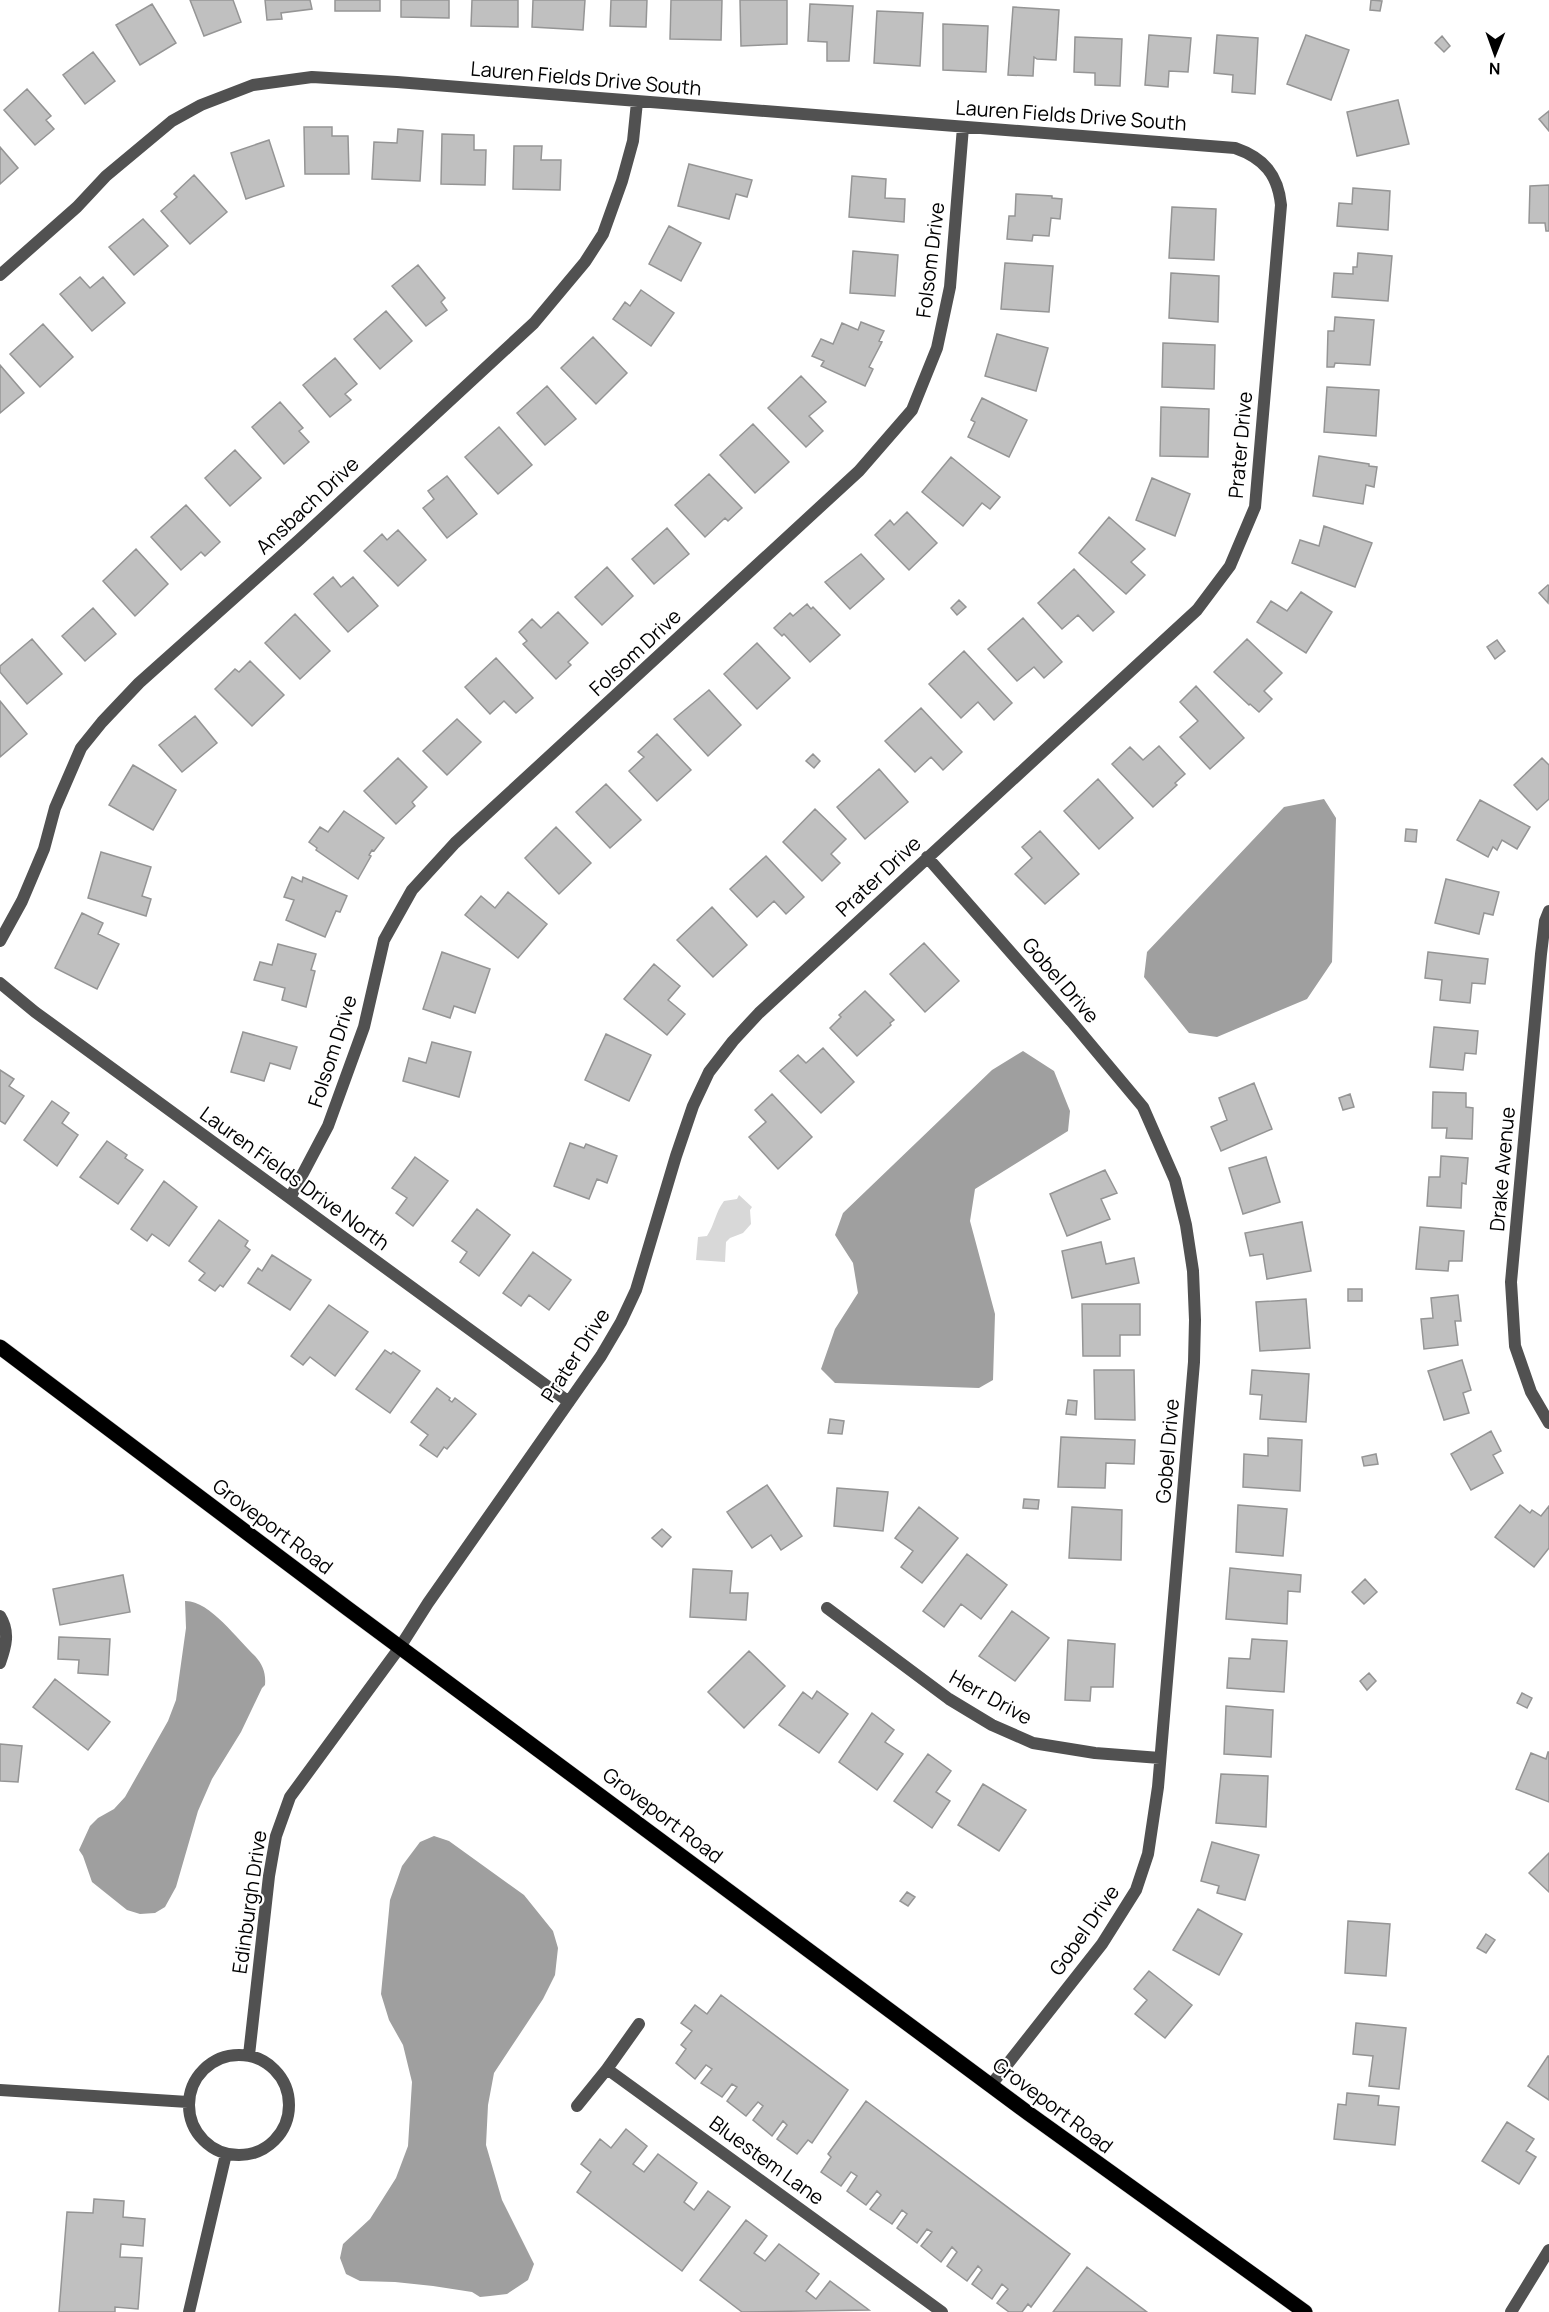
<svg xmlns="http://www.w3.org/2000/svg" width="1549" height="2312" viewBox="0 0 1549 2312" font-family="Manrope,sans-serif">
  <rect width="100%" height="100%" fill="#fff"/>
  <path fill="#d8d8d8" d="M739,1195L752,1207L750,1210L751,1224L743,1233L730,1238L726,1242L725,1262L696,1260L698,1237L707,1236C715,1224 715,1213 724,1201L737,1199Z"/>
  <path fill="#9f9f9f" d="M1324,799L1336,818L1332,962L1307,999L1217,1037L1189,1033L1144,977L1147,952L1284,807Z
    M1023,1051L1054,1071L1070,1111L1068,1131L975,1189L970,1221L995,1314L993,1380L979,1388L835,1383L821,1369L835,1329L858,1293L853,1263L835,1235L843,1213L992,1070Z
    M185,1601C209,1600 238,1640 255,1656C263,1665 266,1673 265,1685L262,1688L241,1732L212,1779L198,1811L176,1887L165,1907L155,1913L140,1914L127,1910L92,1882L83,1856L79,1850L90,1826L98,1818L114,1809L125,1797L168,1721L176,1700L179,1678L186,1628Z
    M434,1836L449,1841L524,1895L553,1931L558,1948L555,1975L543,1999L494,2073L488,2105L486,2145L502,2200L534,2264L528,2280L507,2294L490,2296L480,2297L472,2292L433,2286L395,2282L360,2281L346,2274L340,2258L343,2244L370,2219L396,2178L408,2146L412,2082L403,2045L389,2020L381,1994L390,1900L402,1866L420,1842Z"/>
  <path fill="#c0c0c0" stroke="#959595" stroke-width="1.5" d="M190,0H233L241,22L204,36Z
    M265,0H310L312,9L281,13L282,19L267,20Z
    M335,0H380V11H335Z
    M401,0H449V18L401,17Z
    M472,0H518V27L471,26Z
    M533,0H585L583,30L532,27Z
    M611,0H647L646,27L610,26Z
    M671,0H722L721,40L670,39Z
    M740,0H787V44L741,46Z
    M1371,0L1382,1L1380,11L1370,10Z
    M152,4L176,43L140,65L116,25Z
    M810,4L853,6L849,61H827V42L808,41Z
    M1013,7L1059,10L1056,60L1037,59L1034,57L1033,76L1008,75Z
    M877,11L923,13L920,66L874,63Z
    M943,24L988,26L986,72L943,70Z
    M1149,35L1191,38L1188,72L1169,71L1168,87L1145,85Z
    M1217,35L1258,38L1255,94L1232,92L1233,75L1214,73Z
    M1306,35L1349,50L1331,100L1287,84Z
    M1442,36L1450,46L1444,52L1435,43Z
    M1075,37L1122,39L1120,86L1095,85V73L1074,72Z
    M93,52L115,81L85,104L63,75Z
    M27,89L51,116L46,120L54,129L35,145L4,110Z
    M1398,100L1409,144L1357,156L1347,112Z
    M1549,111V131L1539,119Z
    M304,127H332V136H348L349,174H305Z
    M398,129L423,131L420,181L372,179L374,142L397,143Z
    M442,134L474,135V150H486L485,185L441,184Z
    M269,140L284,186L246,199L231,153Z
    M514,146H542L541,160H561L560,190L513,189Z
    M0,147L18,168L0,184Z
    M689,164L752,180L747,197L736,194L729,219L678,206Z
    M194,175L227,212L190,244L161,211L177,197L174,194Z
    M852,176L886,179L885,198L905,199L904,222L849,217Z
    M1549,185V231H1546L1545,223H1529L1530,186Z
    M1353,188L1390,191L1388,230L1337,226L1339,203L1352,204Z
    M1016,194L1052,196V198L1062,199L1060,219L1051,218L1049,236L1033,235L1032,241L1007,239L1009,216H1015Z
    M1172,207L1216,209L1214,260L1169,258Z
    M143,219L168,246L134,275L109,247Z
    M669,226L701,243L681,281L649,264Z
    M853,251L898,255L895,296L850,293Z
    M1358,253L1392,256L1388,301L1332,297L1334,273L1353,274V267H1357Z
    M1005,263L1053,266L1049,312L1001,309Z
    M418,265L445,298L441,302L447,310L426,326L392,286Z
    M1171,273L1219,276L1218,322L1169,318Z
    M80,277L90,288L103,277L125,303L92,331L60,294Z
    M641,290L674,313L651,346L613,319L625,302L630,306Z
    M386,311L412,341L380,369L354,339Z
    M1335,317L1374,320L1370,365L1335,363L1334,367H1327L1328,331H1334Z
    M861,322L884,331L879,341L882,342L869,367L873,369L865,386L821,366L824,361L812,356L821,339L833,344L842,323L858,330Z
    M43,324L73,357L40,387L10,354Z
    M997,334L1048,348L1036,391L985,376Z
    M593,337L627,373L596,404L561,368Z
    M1163,343L1215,345L1214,389L1162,387Z
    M335,358L357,384L345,394L351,400L330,417L303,385Z
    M0,365L24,393L0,413Z
    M801,376L826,402L809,416L823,431L806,447L768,408Z
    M547,386L576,419L545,445L517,413Z
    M1327,387L1379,390L1376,436L1324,432Z
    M982,398L1027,420L1009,457L968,437L975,422L971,420Z
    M280,402L303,428L299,431L309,442L284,464L252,427Z
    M1161,407L1209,409L1208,457L1160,456Z
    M753,424L789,462L755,493L720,455Z
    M499,427L532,465L498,494L465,457Z
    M235,450L261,478L230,506L205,478Z
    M1319,456L1369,464V466L1377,467L1374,487L1366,485L1363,504L1313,496Z
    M951,457L1000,497L990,509L982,503L963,526L922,492Z
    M709,474L742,508L728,521L725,518L705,537L675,505Z
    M447,476L477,514L447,538L423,508L434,499L428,491Z
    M1152,478L1190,494L1175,536L1136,520Z
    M186,505L220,542L205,556L201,552L181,570L151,537Z
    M907,512L937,543L909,570L875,535L890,520L894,525Z
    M1109,517L1145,549L1131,562L1145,575L1126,594L1079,553Z
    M1324,526L1372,543L1355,587L1292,563L1300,540L1319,546Z
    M667,528L689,554L654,584L632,559Z
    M398,530L426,560L398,586L364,551L382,534L387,540Z
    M136,549L168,584L135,616L103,581Z
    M861,554L884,579L850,609L825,582Z
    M607,567L633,596L602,625L575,597Z
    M1074,569L1114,612L1093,631L1078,615L1062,629L1038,603Z
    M333,577L341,587L353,577L378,606L348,632L314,594Z
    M1548,585L1549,586L1548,603L1539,593Z
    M1301,592L1332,612L1306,653L1257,622L1271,601L1287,611Z
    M959,600L966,607L957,615L951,608Z
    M807,604L811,609L813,607L840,635L810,662L784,634L782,636L774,628L790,613L793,616Z
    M93,608L116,634L85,661L62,636Z
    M558,612L588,643L568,662L571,665L556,679L523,644L527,641L519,632L532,619L541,628Z
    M295,614L330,651L300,679L265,643Z
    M1023,618L1062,662L1044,678L1034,667L1017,681L988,649Z
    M32,639L62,674L27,704L0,672V666Z
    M1247,639L1282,673L1264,691L1272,699L1259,712L1250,704L1249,705L1214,672Z
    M1497,640L1505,651L1495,659L1487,647Z
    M757,643L790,678L757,709L724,674Z
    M964,651L1012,703L994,720L978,702L961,718L929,684Z
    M496,658L533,698L516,713L504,701L490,714L465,687Z
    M250,661L284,695L252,726L215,689L235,669L239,672Z
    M1196,686L1244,738L1210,769L1180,737L1198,721L1180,702Z
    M709,690L741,725L708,756L674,719Z
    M0,701L27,734L0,757Z
    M921,708L962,752L943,770L931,757L915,772L885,741Z
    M195,716L217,743L182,772L159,745Z
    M457,719L481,742L447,775L423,751Z
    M657,734L691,770L657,801L629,771L644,757L638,752Z
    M1159,746L1185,774L1175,783L1177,785L1153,807L1112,764L1130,747L1143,760Z
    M813,754L820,761L814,768L806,761Z
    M398,758L427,787L412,802L415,806L396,824L364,791Z
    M1542,758L1549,765V799L1537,810L1514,785Z
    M133,765L176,790L153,830L109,805Z
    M879,769L908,802L865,839L837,807Z
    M1098,779L1133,818L1099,849L1064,811Z
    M606,784L641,820L610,848L576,812Z
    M1480,800L1530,827L1517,849L1502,840L1497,850L1493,847L1488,857L1457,840Z
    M815,809L846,839L831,854L840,863L822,881L783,842Z
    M344,811L384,838L374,851L372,850L369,855L371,856L358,879L316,850L317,848L309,842L320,827L328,832Z
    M556,827L591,863L559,894L525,858Z
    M1406,829L1417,830L1416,842L1405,841Z
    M1040,831L1079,874L1045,904L1015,874L1032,858L1022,847Z
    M101,852L151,867L142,896L151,899L146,916L88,898Z
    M766,856L804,897L786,914L774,901L757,917L730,889Z
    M292,877L302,882L303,877L347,896L340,912L336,911L325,937L286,920L294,900L284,897Z
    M1446,879L1499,892L1493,915L1484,913L1479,934L1435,923Z
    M508,892L547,924L518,958L465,915L481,896L495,908Z
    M712,907L747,945L713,977L677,940Z
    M82,913L103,923L98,934L119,944L97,989L55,968Z
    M924,943L959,981L925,1012L890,974Z
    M278,944L316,954L311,970L315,971L306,1007L282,1000L285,988L254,980L260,962L272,965Z
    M442,952L490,969L475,1013L454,1006L450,1018L423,1009Z
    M1428,952L1488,959L1485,984L1472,983L1470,1003L1440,1000L1442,980L1425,978Z
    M654,964L680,986L668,1000L685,1014L667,1035L624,999Z
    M865,991L894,1020L890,1023L891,1025L857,1056L830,1028L841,1017L839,1015Z
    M1434,1027L1478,1031L1476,1054L1465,1053L1463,1070L1430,1067Z
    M243,1032L297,1047L290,1069L270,1063L264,1081L231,1072Z
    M606,1034L651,1055L629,1101L585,1080Z
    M432,1042L471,1052L459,1097L403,1081L409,1058L426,1063Z
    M823,1048L854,1082L821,1113L780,1071L798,1055L806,1063Z
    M0,1070L14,1079L9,1086L24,1096L5,1124L0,1121Z
    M1254,1083L1272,1129L1221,1151L1211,1127L1227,1120L1219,1098Z
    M1433,1092L1466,1093V1107L1473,1108L1472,1139L1446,1138L1447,1128H1432Z
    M772,1094L812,1137L778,1169L749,1137L766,1122L755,1110Z
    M1350,1094L1354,1107L1343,1110L1339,1098Z
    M52,1101L69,1113L62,1123L78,1135L57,1166L24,1140Z
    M107,1141L127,1155L125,1158L143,1170L118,1204L80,1177Z
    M570,1143L584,1148L586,1144L617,1156L607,1183L597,1179L589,1199L554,1186Z
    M1441,1156L1468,1158L1466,1184L1462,1183L1461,1208L1427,1206L1429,1177H1440Z
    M415,1157L448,1181L413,1226L396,1213L407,1198L392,1188Z
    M1266,1157L1280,1202L1243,1214L1229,1168Z
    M1105,1170L1117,1193L1101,1199L1110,1219L1067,1236L1050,1194Z
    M164,1181L197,1207L169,1246L152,1234L147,1241L131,1229Z
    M477,1209L510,1235L479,1276L460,1262L467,1252L452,1241Z
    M219,1220L248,1241L245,1246L250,1250L223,1287L220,1285L215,1291L199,1280L205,1273L189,1261Z
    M1302,1222L1311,1271L1267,1279L1263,1254L1250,1256L1245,1233Z
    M1420,1227L1464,1231L1462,1261H1449L1448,1271L1416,1269Z
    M1101,1242L1106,1264L1134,1258L1139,1283L1072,1298L1062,1251Z
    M533,1252L571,1280L549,1310L529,1295L521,1306L503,1293Z
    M272,1255L311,1280L290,1310L248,1283L258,1268L262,1271Z
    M1348,1289H1362V1301H1348Z
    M1458,1295L1461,1321H1455L1458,1345L1424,1349L1421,1319L1433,1318L1431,1298Z
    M1306,1299L1310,1348L1260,1351L1256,1302Z
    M1082,1304H1140V1335H1120V1356H1083Z
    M329,1305L368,1332L335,1376L310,1357L303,1365L291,1356Z
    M385,1350L391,1354L393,1352L420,1371L390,1413L356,1389Z
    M1462,1360L1471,1390L1463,1393L1469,1413L1444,1420L1428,1371Z
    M1094,1370H1134L1135,1420L1095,1419Z
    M1252,1370L1309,1374L1306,1422L1260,1419L1262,1395L1250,1394Z
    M437,1388L450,1398L449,1400L452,1402L455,1398L476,1414L447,1449L444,1447L437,1457L420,1445L428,1435L411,1422Z
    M1068,1400L1077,1401L1076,1415L1066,1414Z
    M830,1419L844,1421L842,1434L828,1433Z
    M1491,1431L1501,1451L1493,1455L1503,1473L1471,1490L1451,1454Z
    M1061,1437L1135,1440L1134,1464L1106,1463L1105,1488L1058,1487Z
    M1268,1438L1302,1440L1300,1491L1243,1487L1244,1454L1268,1456Z
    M1376,1454L1378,1464L1364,1466L1362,1457Z
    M767,1485L802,1536L781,1550L771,1535L752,1548L727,1512Z
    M837,1488L888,1492L883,1531L834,1526Z
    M1024,1499L1039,1500L1038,1509L1023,1508Z
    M1238,1505L1287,1509L1283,1556L1236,1552Z
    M1520,1505L1530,1513L1532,1510L1541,1516L1549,1506V1548L1534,1567L1495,1537Z
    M919,1507L958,1538L922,1583L901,1567L913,1551L895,1538Z
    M1072,1507L1122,1510L1121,1560L1069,1558Z
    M662,1529L671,1537L662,1547L652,1538Z
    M967,1554L1007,1585L981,1619L961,1604L944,1627L923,1611Z
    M1230,1568L1301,1575L1300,1592L1288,1591L1287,1624L1226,1619Z
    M693,1569L732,1571L730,1593H748L746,1620L690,1617Z
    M123,1575L130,1612L60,1625L53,1589Z
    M1365,1579L1377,1592L1364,1604L1352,1592Z
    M1012,1611L1049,1638L1015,1681L979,1656Z
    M59,1637L110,1639L108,1675L78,1673L79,1660L58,1659Z
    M1252,1639L1287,1641L1284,1692L1227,1688L1229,1658L1250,1659Z
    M1068,1640L1115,1644L1113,1687H1091L1090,1701L1065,1700Z
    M749,1651L785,1686L744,1728L708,1692Z
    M1369,1673L1376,1681L1367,1690L1360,1681Z
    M55,1679L110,1722L88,1750L33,1707Z
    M817,1691L848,1714L819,1753L779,1725L803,1692L812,1699Z
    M1522,1693L1532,1698L1527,1708L1517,1703Z
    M1226,1706L1273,1710L1271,1757L1224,1754Z
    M872,1713L894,1730L885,1742L903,1754L877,1790L839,1762Z
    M0,1744L22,1746L18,1782L0,1781Z
    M1548,1752H1549V1802L1516,1789L1531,1753L1546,1759Z
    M928,1754L951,1771L936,1792L950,1801L932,1828L894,1801Z
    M1221,1774L1268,1776L1266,1827L1216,1823Z
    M983,1784L1026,1810L999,1851L958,1825Z
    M1212,1842L1259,1855L1245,1900L1217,1893L1219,1886L1201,1881Z
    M1549,1853V1892L1529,1873Z
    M907,1892L915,1897L908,1906L900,1901Z
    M1198,1909L1242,1934L1219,1975L1173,1950Z
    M1348,1921L1390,1924L1386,1976L1345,1973Z
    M1486,1934L1495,1940L1486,1953L1477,1948Z
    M1149,1971L1192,2005L1165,2038L1135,2014L1147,2000L1134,1989Z
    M721,1995L848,2090L812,2143L808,2140L797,2154L777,2139L787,2125L783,2121L772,2136L753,2120L763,2106L758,2102L746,2116L727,2101L737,2087L732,2084L722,2097L701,2083L712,2069L706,2065L695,2079L676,2063L686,2049L681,2045L692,2031L681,2023L695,2005L707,2014Z
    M1356,2023L1406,2028L1399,2089L1369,2086L1373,2056L1353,2054Z
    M1548,2056H1549V2100L1528,2086Z
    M1347,2093L1379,2096L1378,2105L1399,2107L1395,2145L1334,2139L1338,2104L1346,2105Z
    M866,2101L1070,2254L1031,2307L1028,2304L1022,2312H1009L997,2303L1008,2289L1002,2284L992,2299L972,2284L982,2270L978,2266L967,2281L947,2266L957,2252L952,2247L941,2262L921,2246L932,2232L927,2229L917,2243L897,2228L907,2214L902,2210L892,2224L870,2209L881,2195L877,2191L866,2205L847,2191L857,2176L851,2172L841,2186L821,2172L831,2157L828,2154Z
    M1507,2122L1534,2139L1526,2151L1536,2157L1519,2184L1482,2161Z
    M626,2129L647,2146L633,2164L644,2172L658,2154L697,2183L684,2202L694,2210L708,2191L730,2207L682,2271L577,2192L591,2172L581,2164L600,2139L611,2148Z
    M94,2199L124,2201L123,2217L145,2219L143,2246L121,2244L120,2257L142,2258L138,2309L115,2307V2312H59L67,2212L93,2213Z
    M746,2220L767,2236L754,2253L765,2261L779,2244L819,2274L806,2291L816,2299L830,2281L869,2310L742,2312L700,2280Z
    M1087,2267L1147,2312H1053Z"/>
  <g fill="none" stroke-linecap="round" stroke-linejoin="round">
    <g stroke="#dbdbdb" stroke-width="16">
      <path id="primary" d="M0,1347L347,1608L1028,2113L1305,2312"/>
    </g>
    <path stroke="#515151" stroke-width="12" d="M0,275L77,207L106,176L172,121L201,105L253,85L312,77L397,82L1235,148C1264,158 1278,175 1281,205L1255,507L1230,566L1197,610L759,1013L733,1041L709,1072L693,1106L676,1156L636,1290L621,1322L601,1356L428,1603L400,1647L290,1797L276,1836L269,1876L249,2055
      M927,857L1071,1021L1143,1107L1175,1180L1186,1225L1193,1271L1195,1320L1194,1362L1158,1787L1148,1854L1136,1890L1102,1944L991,2085
      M1549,911L1545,921L1541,954L1511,1282L1515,1346L1531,1392L1549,1423
      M0,941L22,901L44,849L55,808L81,748L102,722L139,683L299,540L534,323L585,262L603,234L622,181L633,141L637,102
      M0,983L35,1012L569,1402
      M290,1198L328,1126L364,1027L384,940L412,890L455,843L859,471L912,410L937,348L950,287L963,127
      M827,1608L949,1699L992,1725L1033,1743L1095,1753L1160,1758
      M0,1616C10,1632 6,1646 0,1663
      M189 2105a50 50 0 1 1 100 0a50 50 0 1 1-100 0Z
      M607,2069L639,2024
      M0,2090L188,2102
      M577,2106L607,2069L942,2312
      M189,2312L226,2154
      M1511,2312L1549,2250"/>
    <use href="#primary" stroke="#000" stroke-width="15"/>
  </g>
  <g text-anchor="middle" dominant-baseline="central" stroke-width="4.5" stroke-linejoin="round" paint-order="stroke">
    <g font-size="20" fill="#000" stroke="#fff">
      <text transform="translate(586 78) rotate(5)">Lauren Fields Drive South</text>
      <text transform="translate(1071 115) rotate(4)">Lauren Fields Drive South</text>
      <text transform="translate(930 260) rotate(-83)">Folsom Drive</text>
      <text transform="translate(1240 445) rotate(-85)">Prater Drive</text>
      <text transform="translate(307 505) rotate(-43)">Ansbach Drive</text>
      <text transform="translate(635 652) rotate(-43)">Folsom Drive</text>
      <text transform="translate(878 876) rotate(-43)">Prater Drive</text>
      <text transform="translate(1061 980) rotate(49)">Gobel Drive</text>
      <text transform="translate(332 1051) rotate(-72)">Folsom Drive</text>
      <text transform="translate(1502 1169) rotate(-85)">Drake Avenue</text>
      <text transform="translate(295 1178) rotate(36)">Lauren Fields Drive North</text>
      <text transform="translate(575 1355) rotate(-57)">Prater Drive</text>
      <text transform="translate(1167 1451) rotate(-85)">Gobel Drive</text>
      <text transform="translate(273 1526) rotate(37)">Groveport Road</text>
      <text transform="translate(991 1697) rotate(29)">Herr Drive</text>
      <text transform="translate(663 1815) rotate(37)">Groveport Road</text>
      <text transform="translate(249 1902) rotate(-82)">Edinburgh Drive</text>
      <text transform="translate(1084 1930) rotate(-55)">Gobel Drive</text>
      <text transform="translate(1053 2105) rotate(37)">Groveport Road</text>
      <text transform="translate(767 2160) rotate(36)">Bluestem Lane</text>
    </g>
  </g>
  <g transform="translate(1495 54) rotate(181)" stroke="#ffffff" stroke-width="4.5" paint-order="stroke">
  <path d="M0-4.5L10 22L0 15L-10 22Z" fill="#000000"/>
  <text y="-9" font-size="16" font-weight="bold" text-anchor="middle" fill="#000000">N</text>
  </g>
</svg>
